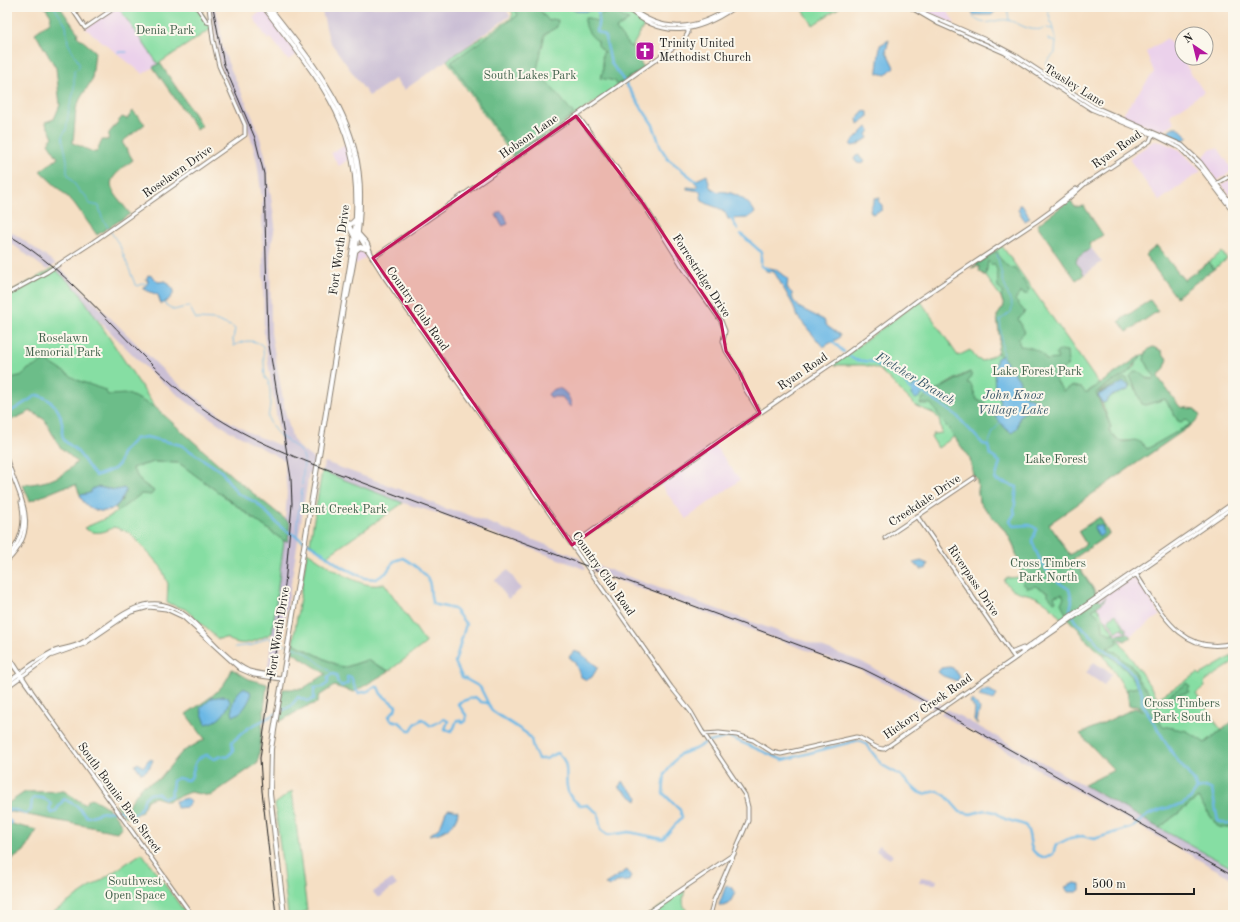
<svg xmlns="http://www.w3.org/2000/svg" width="1240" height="922" viewBox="0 0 1240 922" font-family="'Old Standard TT',serif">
  <rect width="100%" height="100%" fill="#fbf7ec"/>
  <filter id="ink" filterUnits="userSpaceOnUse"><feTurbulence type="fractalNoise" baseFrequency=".025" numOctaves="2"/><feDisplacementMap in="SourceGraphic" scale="8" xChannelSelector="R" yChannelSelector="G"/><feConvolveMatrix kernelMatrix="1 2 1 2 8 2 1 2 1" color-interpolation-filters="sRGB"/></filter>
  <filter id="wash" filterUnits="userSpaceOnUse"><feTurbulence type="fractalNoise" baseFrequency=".012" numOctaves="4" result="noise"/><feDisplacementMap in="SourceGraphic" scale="16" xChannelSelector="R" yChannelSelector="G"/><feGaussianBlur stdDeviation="0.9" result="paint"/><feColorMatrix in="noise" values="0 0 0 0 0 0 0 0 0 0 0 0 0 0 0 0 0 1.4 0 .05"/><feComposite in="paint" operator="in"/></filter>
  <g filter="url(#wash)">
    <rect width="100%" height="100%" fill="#f5dfc4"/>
    <path fill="#ebd1eb" d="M116,7H118L158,64L143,74L85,28Z
      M917,7H945L955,24L923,11Z
      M264,10L297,54L288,60L271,38L268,40L253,17Z
      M1167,38L1204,92L1170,115L1174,123L1163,131L1120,117L1154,72L1146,52Z
      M1158,140L1180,150L1201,171L1159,201L1129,159L1152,142Z
      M347,143L350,158L339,166L331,153Z
      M1218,148L1233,170L1217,181L1202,159L1210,149Z
      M1233,177V199L1222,185Z
      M362,250L366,257L356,264L355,262L357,251Z
      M714,444L740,480L686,519L660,484Z
      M1135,576L1160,615L1121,642L1093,601Z"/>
    <path fill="#cbbfd5" d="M210,7H214L219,20L222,45L228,63L256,125L265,155L275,225L270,255L271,333L285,411L292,437L298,447L315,460L313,473H309L276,675L267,674L284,541H288L290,524L285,521L287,493L284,460L228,430L187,402L153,375L50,271L58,266L169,376L190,393L232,423L250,433L281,446L264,335L262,199L257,162L250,134L221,68Z
      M321,7H505L510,16L404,90L395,79L369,96L329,40Z
      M7,229L22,239L56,264L47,270L7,240Z
      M1091,248L1102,262L1084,275L1074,260Z
      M325,462L415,495L446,509L458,511L578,557L586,568L584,569L450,517L403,503L322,471Z
      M585,561L862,662L944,707L937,711L860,670L593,571Z
      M508,570L521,589L508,599L495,580Z
      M1094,662L1112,674L1104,685L1086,673Z
      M947,709L1233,869V879L940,714Z
      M879,845L893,855L890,859L876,851Z
      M921,877L937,880L936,884L919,883Z
      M392,879L397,885L378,898L373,892Z"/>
    <path fill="#86dea3" stroke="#517d60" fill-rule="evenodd" d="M118,7H198L212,28L158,64Z
      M509,7H626L646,22L631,49L644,68L514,158L447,60L510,19L513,14Z
      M801,7H840L813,25Z
      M1002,246L1099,384L998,452L1070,555L1086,544L1078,531L1100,517L1109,534L1073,559L1097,594L1062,620C1055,611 1048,603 1038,598C1024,591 1014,595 1004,581L1006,578L1021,577L1020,566L1013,544L1007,533L979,502L977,479L973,475L970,459L955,436L938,448C935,444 935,441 931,438L933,434L942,433L939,419L935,414L916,406L879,369L864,365H835L834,364L920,300L958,356L970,350L977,359L983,361L997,353L1000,340L997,316L1004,306L1001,297L976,263ZM970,372L920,404C925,396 960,375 970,372Z
      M1222,252L1227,259L1214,269L1209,262Z
      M54,268L79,292L155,407L84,455L54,402L7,412V294Z
      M1145,354L1144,360C1149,365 1149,372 1155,376V379L1130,376L1142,404L1145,405L1165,399L1178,421L1186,419L1191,424L1147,449C1140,439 1131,441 1120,441L1109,431L1111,427L1103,405L1096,393L1135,367L1137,361L1140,359V356ZM1115,384L1128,390L1111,396L1106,402L1102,403L1098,395L1104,393L1100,394L1099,392Z
      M154,462L179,463L284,541L272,633C255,641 244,649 226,638L218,639L185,609L167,603L168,584L161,567L129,532L114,527C104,533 94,535 84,528L109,517L141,494L154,491L141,482L132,468Z
      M322,471L403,503L327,556L310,543Z
      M307,552C323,562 365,594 384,583L426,643L389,671L367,660L343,668L293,643Z
      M1092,600L1158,698L1198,673L1200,675L1232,656L1233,663L1204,682L1205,687L1196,694L1221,730L1205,743L1145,719L1075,612Z
      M1115,614L1124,627L1126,628V632L1123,631V627L1116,632L1108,620Z
      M292,791L307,911L300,915H288L275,804Z
      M1198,798L1218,827L1229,828L1233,825L1232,868L1159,828Z
      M142,853L187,915H49Z
      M685,890C682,902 682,906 690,915H648Z"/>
    <path fill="#6cbd89" stroke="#446c52" d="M45,7H60L78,33L77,36L95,51L92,80L80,99L76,109L73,143L93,152H97L102,140H108L109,133L122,117L127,119L133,111L145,124L122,142L133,160C101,184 108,184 130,214L97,235L74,203L40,171L58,158L48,143L53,137L45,122L54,119L60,105L56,68L35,33L50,22L51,16Z
      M513,7H537L549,21L552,19L558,20L557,27L545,34L537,70L574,114L514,155L451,62L518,15Z
      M611,9C618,10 621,18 629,20L616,29L629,46H631L644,68L617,85L615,81L600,78L603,71L602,54L604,52L598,45V41C590,37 584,26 585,18H589L598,22V16Z
      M160,63L202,126L197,130L153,67Z
      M1070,200L1075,207L1084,206L1103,235L1089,244L1091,248L1077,258L1076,263L1080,267L1084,275L1076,280L1037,225Z
      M1157,246L1184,280L1209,262L1214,269L1176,297L1145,255Z
      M997,251L999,257L1007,266L1015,269L1029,289L1028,294H1024L1021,292L1015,300L1025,312L1018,319L1025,332L1018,338L1020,346C1032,347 1040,350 1046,360L1058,359L1056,353L1061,350L1067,351L1068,365L1053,376L1063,391L1072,386L1082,388L1085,392H1088L1140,356V359C1135,362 1132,370 1125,375C1116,381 1104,385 1096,393L1111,427L1109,431C1113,434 1115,438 1119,440C1129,446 1134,432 1147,449L1191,424L1186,419L1181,422L1178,421L1165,399L1145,405L1142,404L1130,376L1134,372L1138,371L1148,379H1154L1155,376C1149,372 1149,365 1144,360C1145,353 1147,349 1153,347L1162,351L1163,355L1168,359L1164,370L1159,374L1158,377L1180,407L1195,409L1200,416L1193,424L1049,524L1070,555L1086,544L1078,531L1100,517L1109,534L1073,559L1099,599L1101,601L1106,597L1102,603L1092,610L1102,619L1103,630L1110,634L1115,632L1116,635L1127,633L1131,637L1125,641L1117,638L1118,643L1107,648L1117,652L1122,659L1134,668L1137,678L1148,691L1149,701L1161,700L1187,683L1190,687L1188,689L1190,692L1177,695L1176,698C1169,701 1154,708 1150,714L1155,716L1163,726L1187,731L1205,743L1233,721V825L1229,828L1218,827L1198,798L1159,828L1084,785L1114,770L1080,734L1135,708L1143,712L1140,706H1129L1127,689L1138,687L1126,670L1110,656L1101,654L1087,641L1076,626C1068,623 1065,611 1061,603L1064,598L1062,594L1054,596L1056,601L1054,602L1048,595V592L1035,586L1028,588L1023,584L1020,566L1013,544L1007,533L979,502L977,479L973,475L970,459L931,404H920L923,398L970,372L972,376L967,383L971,384L977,400L984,402L1009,432L1017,428L1020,415C1028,409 1032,409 1041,413L1037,399C1027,399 1018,392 1019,381C1010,372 1008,360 997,353L1000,340L997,316L1004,306L1001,297L1003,292L998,288C997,278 999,272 994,263L992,265L988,261L986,276L979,271V266L971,268Z
      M1150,300L1158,311L1127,332L1119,321Z
      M47,361L77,380L105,390L108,395L128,394L155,407L233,477L290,523L288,541H284L179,463L154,462L132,468L141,482L154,491L151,495L141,494L118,511L115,508L122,500L124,488L116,490L97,487L90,493L80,495L76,485L64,487L30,501L23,485C48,482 59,480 77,462L59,446L45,420L31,411L9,421L7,428V379L23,375L28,369C36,367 39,362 47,361Z
      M1124,378H1127L1131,386L1130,388L1129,386H1116L1098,394Z
      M293,643L343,668L367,660L389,671L354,692L334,686L319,696L317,703L305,707L281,721L278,719L283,689H302L326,674L292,652Z
      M232,669L249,679L267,684L258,763L210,796L190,792L167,801L155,797L147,800L141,812L130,818L124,816L116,804L127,807L142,786L159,779L182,752L205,739L186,714C205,701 224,691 232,669Z
      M64,791L84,804L91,798C105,805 115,811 122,826L117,832L7,811V804L25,792Z
      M7,823L37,830L24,851L10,861L11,868H7Z"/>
    <path fill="#6cb8e5" stroke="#446a80" d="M567,7H597C587,14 577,12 567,7Z
      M975,7H999L992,15H974L972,13Z
      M889,40L886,51L894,67L886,75L878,73L877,70L880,45Z
      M864,111L868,112V117L858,124L857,119Z
      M867,127L870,130L867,135L868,138L857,145L852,146L850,144Z
      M1173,127H1178L1188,137L1182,141L1168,132Z
      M859,155L861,159L865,160L862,164L857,163L854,159L856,156Z
      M707,175L710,187L718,192C730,189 751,201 755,213L748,218L728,219C725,210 721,209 713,206C709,205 705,202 702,201L700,191L687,189V187L696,188L698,186L694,181Z
      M880,197L878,201L882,205V210L872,214L870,210L875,198Z
      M1019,205H1022L1030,218L1025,221L1018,210Z
      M500,211L505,215L508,224L502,226L496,215Z
      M764,267L775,269L788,279L787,288L792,293L793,300L800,308L824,320L827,326L840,335L839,338L823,347L797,316L792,303L776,275L774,272L766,271Z
      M148,275L152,276L158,282L166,281L174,290C174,296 167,302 161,304L158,295L143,289V287L147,285L148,280H146Z
      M1002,356L1020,381C1017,397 1032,397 1042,403L1041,413L1031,409L1020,415L1017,428L1012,433L1005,428L992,412L993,409L1000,408L999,393L995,390L994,371L997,358Z
      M1124,382L1129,386L1128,390L1111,396L1106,402L1102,403L1098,395Z
      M918,384L926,386L921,396L916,399L911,395L913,385Z
      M558,388C566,390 571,399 571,406L570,407L562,397H550L548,394L552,390Z
      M97,487L116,490L124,488L126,490C123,496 121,502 116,506C104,517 84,509 80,495L90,493L92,489Z
      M1095,525L1102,526L1104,533L1099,537L1094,528Z
      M921,561L928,564L926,569H920L914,563Z
      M574,651L580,653L598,667L592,677L587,680L581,677L574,661L569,657Z
      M950,667L953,668L960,677L957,681L943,676L938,672L941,668Z
      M243,688L250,691L251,696C247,705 242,713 233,716C230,706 234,695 243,688Z
      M988,689L997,695L994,700L979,696L982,691Z
      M222,696L228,697L230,702C225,714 219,722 206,724L200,708L212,698Z
      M972,700L980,708L977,722L978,724L974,721L975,709L970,702Z
      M149,759L153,760C150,767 148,771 141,773L135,765L138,763L143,767Z
      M622,781L638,797L637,801L619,787Z
      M186,798L191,802L187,807L177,808L175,801Z
      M449,809L458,811C457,825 443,834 429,835L440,827L446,811Z
      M627,870L631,876L629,881L617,882L609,887L605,884Z
      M1075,883L1080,884V890L1076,892H1068L1065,887Z
      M726,885L733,888L735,893L729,904L724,906L719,905Z"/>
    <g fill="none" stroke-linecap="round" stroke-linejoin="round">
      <path stroke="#6cb8e5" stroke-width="1" d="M54,7L66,25L68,43L79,63V68L74,70V91L69,109L66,130L62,136L67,160V173L80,192L85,195L90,204L99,206L102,218L120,246L135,284L138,286L144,283L148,285
        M1007,7L1009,20
        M1047,7L1056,41L1055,53L1046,63L1047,69
        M973,17C986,29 994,18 1007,20C1021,23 1026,32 1043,29
        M1047,28L1052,29
        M1048,39L1055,42
        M118,52H127
        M997,254L1003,280L1012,306L1011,312L1000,320L1003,358
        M163,303L174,310L189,306L196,319L215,320L233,327L235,329L233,339L234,346C242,340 256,339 263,346L265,378L268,380C272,394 270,405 268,418C271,424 273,429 278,434C284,440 305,450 304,460
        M988,445L993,432L1000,422
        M302,485L304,462
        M297,537C298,533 296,528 297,524C298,513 301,500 302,489
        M289,646L304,651L333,674
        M235,647L253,645L268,637L275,642L286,645"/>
      <path stroke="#6cb8e5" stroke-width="2.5" d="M595,7L599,15
        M599,18L597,31L605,36L611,63L624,81
        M626,84L653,125L661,148L668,159L697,182
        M731,218L738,230
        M741,234L761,252V266L768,269
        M831,340L844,352
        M849,356L855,360L873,362L904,381L910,390H913
        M920,391L956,415L983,444L988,445L990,455L1000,462L995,480L1017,487L1014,511L1015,513L1010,521L1013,526L1030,525L1037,529L1032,540C1038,560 1050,579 1069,589L1072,601L1070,610L1075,621L1094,638L1101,647L1116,658L1130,671L1142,692V703L1174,756L1194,781L1197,789
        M7,414L37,395C51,398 60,409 62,423C63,430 60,435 65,441C68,445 74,447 77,451C84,459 88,468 96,476L114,469L119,464L122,453L135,439L146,437L181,445L221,471L237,493L257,503L282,528L316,548L340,566L365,578L376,579L386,573L394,561L403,558C409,561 425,573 428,579C432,586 429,596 433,604L454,609L466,624L455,662L462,677L480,687L492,711L526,733L531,739L533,748L538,759H546L557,753C573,764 562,779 569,794C571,799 577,802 581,806L587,805L598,813L601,830L608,835L629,832L663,839L682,817L680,810L663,793L665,774L675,760L680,754L695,749L705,743L729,737L783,760L859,740L865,743L882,765L900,775L918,792L923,794L937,791L941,793L946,796L960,812L971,814L985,810L995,812L1005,819L1025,825C1035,839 1023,852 1046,858L1053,854L1056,845L1070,838L1082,836L1094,839L1133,827L1148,815L1163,809L1181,805L1189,800L1197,789L1206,787L1212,790L1218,821L1228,824L1232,822L1233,816
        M7,810H17L25,814L31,810L32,799C38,796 48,798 51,805L49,809L52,813L55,812L64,799L77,806L87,817C92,817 94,815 99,813C104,812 112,811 118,811C124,811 134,817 139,811C146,803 140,793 157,793L164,798L171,796L173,781L177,778C180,778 184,780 187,780C197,779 188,758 207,755L214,759L222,756L227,757L233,751L232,742L248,728L291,706L298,697L307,701L314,699V688L323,687L328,683V677L332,674L336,675L338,683L342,686L348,683L347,677H351L356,690L359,693L368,691L374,687H378L381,694L396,706L395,710L389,716L391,720L399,722L408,730H412L415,724L422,719L431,726L444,719L448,721L445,729L451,731L454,728L457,720H460L462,723L466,721V715L458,704L460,702L475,697L481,702L487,703
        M7,819L11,822L7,829"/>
    </g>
  </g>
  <g filter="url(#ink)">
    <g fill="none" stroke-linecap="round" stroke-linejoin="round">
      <g stroke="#887e70" stroke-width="5">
        <path id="secondary" d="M71,7L85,28L116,7
          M197,7L207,22L211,23
          M626,7C663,41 697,33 735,7
          M629,7C663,35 697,30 731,7
          M910,7L939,24L1005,53L1091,109L1156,136L1180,148L1202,170L1233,211
          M915,7L926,14L988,41L1018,57L1093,106L1182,145L1200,162L1233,206
          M577,115L644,205L684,269L721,321L725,331L723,341L726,351L739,371L745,389L760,413
          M1088,182L1150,141L1153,133
          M1216,184L1233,174
          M1052,208L1076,189
          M358,233L367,243L373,258
          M358,235L385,278L671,687L691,712L702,731L745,795L748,807V821L714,900L710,915
          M373,258L684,40L688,33L687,26
          M7,294L47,272L93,242L245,135V125L219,66L213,40L209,7
          M7,460C19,497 42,527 7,561
          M917,516L1014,657
          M885,538L974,478
          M572,545L713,445L843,356L918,300L1037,221L1069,198L1088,181
          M7,557C22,541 26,523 21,502
          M1136,574C1160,610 1181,657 1233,643
          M1022,651L1070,616L1233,503
          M7,653L31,690
          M1011,653L1023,648
          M7,657L192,915
          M7,683C21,673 36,660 52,652C61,648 72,648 81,643C117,623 146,581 190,619C208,635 228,662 249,671C256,673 263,674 270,675
          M7,687L50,656L84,644L131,612L149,607L166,609L183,617L240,669L254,675L281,679
          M704,734L719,733L737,735L753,740L772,752L781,754L856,737C866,738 874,750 884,749L1233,507
          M644,915L734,854"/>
      </g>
      <g stroke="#887e70" stroke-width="6">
        <path id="primary" d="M264,7C326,89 367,131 354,241L271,749L270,794L284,915
          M269,7C315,67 362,119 360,200C360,232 353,265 347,296
          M346,223L351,224L356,219
          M349,226L354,236
          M354,252L360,247L366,249"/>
      </g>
      <use href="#secondary" stroke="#fff" stroke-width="3"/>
      <use href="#primary" stroke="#fff" stroke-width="4"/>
      <path stroke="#1c1c1c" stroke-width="1" d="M213,7L224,65L255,138L264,174L268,339L291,478L292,504L285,585L260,758L262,791L276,915
        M7,234C74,273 120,339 178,389C217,423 264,445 313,464L863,669L901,688L1233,876"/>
    </g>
  </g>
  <path fill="#c2185b" fill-opacity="0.2" stroke="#c2185b" stroke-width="3" stroke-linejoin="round" d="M576,116L642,202L721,321L726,351L739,371L760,413L572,545L373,258Z"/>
  <defs>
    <g id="church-square" transform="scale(1)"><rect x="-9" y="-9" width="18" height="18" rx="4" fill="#b5179e" stroke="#fbf7ec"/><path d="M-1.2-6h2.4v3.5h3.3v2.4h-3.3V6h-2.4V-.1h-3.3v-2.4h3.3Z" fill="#fff"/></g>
  </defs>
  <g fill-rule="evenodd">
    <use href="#church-square" x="645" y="51"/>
  </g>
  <g text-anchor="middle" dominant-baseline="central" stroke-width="4" stroke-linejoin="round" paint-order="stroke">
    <g font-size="12" fill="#41604b" stroke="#fbf7ec">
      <text x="165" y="31">Denia Park</text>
      <text x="530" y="76">South Lakes Park</text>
      <text x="63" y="339">Roselawn<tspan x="63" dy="14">Memorial Park</tspan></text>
      <text x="1037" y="372">Lake Forest Park</text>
      <text x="1056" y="460">Lake Forest</text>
      <text x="344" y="510">Bent Creek Park</text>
      <text x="1048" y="564">Cross Timbers<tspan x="1048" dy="14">Park North</tspan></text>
      <text x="1182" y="704">Cross Timbers<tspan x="1182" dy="14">Park South</tspan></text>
      <text x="135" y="882">Southwest<tspan x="135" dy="14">Open Space</tspan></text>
    </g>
    <g font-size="12" fill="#1c1c1c" stroke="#fbf7ec" text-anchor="start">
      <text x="659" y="44">Trinity United<tspan x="659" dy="14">Methodist Church</tspan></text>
    </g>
    <g font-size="12" fill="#1c1c1c" stroke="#fbf7ec">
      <text transform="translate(1074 86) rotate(32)">Teasley Lane</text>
      <text transform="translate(529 137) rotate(-35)">Hobson Lane</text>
      <text transform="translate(1117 150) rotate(-35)">Ryan Road</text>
      <text transform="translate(178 172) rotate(-35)">Roselawn Drive</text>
      <text transform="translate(340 250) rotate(-82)">Fort Worth Drive</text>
      <text transform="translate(701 276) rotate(57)">Forrestridge Drive</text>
      <text transform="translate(417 309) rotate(55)">Country Club Road</text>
      <text transform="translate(803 372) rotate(-34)">Ryan Road</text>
      <text transform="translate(925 501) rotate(-34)">Creekdale Drive</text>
      <text transform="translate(603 574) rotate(55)">Country Club Road</text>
      <text transform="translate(973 581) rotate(56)">Riverpass Drive</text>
      <text transform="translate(279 632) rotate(-81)">Fort Worth Drive</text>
      <text transform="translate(928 707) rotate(-35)">Hickory Creek Road</text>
      <text transform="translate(119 798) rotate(54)">South Bonnie Brae Street</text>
    </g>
    <g font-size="13" font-style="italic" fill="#3c5a6c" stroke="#fbf7ec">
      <text transform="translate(915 379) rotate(31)">Fletcher Branch</text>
      <text x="1013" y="395">John Knox<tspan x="1013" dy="15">Village Lake</tspan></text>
    </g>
  </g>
  <rect width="1240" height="922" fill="none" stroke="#fbf7ec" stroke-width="24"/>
  <g transform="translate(1194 46) rotate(325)"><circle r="19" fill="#fbf7ec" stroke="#a29f99"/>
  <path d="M0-3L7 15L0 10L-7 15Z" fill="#b5179e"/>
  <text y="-6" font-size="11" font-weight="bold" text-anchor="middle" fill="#1c1c1c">N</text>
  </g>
  <path d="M1086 888v6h108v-6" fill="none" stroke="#1c1c1c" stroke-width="2"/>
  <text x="1092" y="888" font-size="12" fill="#1c1c1c" stroke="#fbf7ec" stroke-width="3" paint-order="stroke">500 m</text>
</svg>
